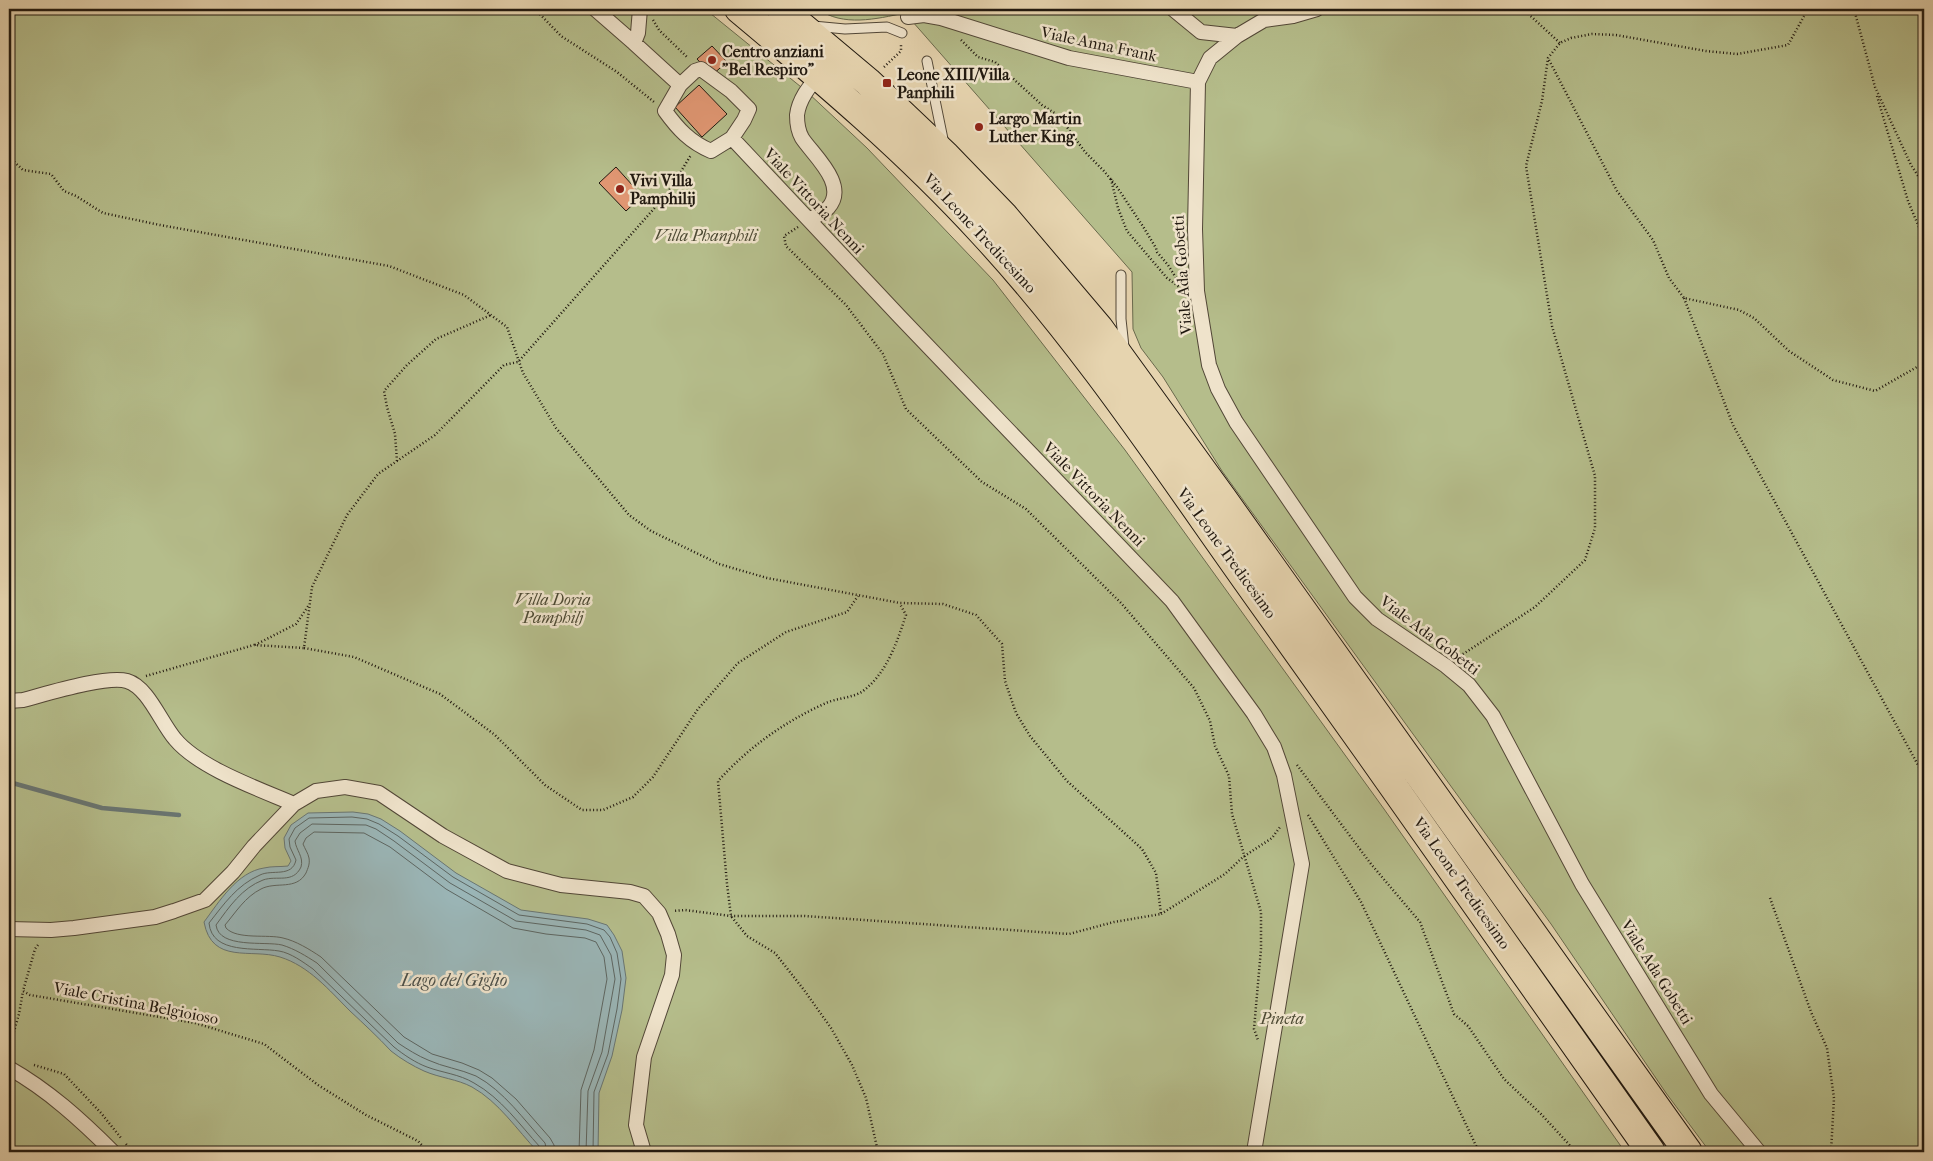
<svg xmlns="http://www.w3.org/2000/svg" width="1933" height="1161" viewBox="0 0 1933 1161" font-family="'IM FELL French Canon',serif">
  <rect width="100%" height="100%" fill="#e6d4af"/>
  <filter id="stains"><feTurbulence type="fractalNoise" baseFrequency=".004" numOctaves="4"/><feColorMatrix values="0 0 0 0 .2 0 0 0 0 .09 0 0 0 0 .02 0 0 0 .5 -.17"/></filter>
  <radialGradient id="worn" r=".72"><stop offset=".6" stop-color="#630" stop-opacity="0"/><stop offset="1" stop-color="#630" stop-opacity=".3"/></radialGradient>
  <path fill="#b5bd8b" stroke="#6a6a4d" d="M9,9H705L806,91L867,148L993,280L1125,450L1384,809L1625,1152H9Z
    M818,9H1924V1152H1710L1666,1093L1551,924L1222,471L1163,377L1141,348L1133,329L1132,272L905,13C876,19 843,27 818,9Z"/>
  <path fill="#9ab5b6" stroke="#697673" d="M353,812L368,814L381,819L400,831L456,873L521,910L588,919L607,925L614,935L622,951L626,978L622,1010L612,1056L599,1093L598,1152H538C517,1130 499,1102 472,1087C457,1079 440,1078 424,1071C413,1066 401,1059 391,1051C378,1037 364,1024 350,1011C329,990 309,966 280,957C251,948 212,965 204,922C219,902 237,872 264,868C272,866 280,867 288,866L291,861L285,848L284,838L291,825L308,813Z"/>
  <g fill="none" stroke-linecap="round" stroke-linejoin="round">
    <path stroke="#5d6662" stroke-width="1" d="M541,1152L540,1147C520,1125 501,1098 474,1083C459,1074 443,1073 427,1067C416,1063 404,1055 394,1047L313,969C303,962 291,953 279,951C256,947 212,955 209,923C224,904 237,885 260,875C272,869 292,878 296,860L290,847L289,839L295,828L309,818L352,817L367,819L379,824L398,836L453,877L519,915L587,924L604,930L610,937L617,953L621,979L617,1009L608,1054L594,1092L593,1152
      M547,1152L545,1143C524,1120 504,1091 476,1076C460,1069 443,1067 428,1060C418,1056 407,1049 398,1043L317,963C306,956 295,949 282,945C265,941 219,949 216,925C229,907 242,888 263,880C277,875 293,884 301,867C304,857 296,850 295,841L300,833L312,824L366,825L376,829L394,841L450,883L516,921L586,930L600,935L611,955L615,979L602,1052L588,1091L586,1152
      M555,1152L554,1145L550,1138L516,1099L492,1078L479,1070L462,1063L432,1054L404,1037L321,957C309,949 296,941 283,938C268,934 237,940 226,928L225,925C236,912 245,897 261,889C276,881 296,891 306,873C308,868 310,864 309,858C308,853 305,849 303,844L306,838L314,832L364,833L390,847L446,889L513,928L546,934L585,938L596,942L604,957L607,979L594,1050L581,1090L579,1152"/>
    <path stroke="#697673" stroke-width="4.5" d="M9,782L102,808L179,815"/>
  </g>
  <path fill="#e09672" stroke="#20180f" d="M712,46L727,62L712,75L697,59Z
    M699,85L727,114L702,137L675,107Z
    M616,167L642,196L626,211L599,183Z"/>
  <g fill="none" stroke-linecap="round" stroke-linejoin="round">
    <g stroke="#524737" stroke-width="11">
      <path id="service" d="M813,26L845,29L887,27L902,33
        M927,61L944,144
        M1121,275V319L1124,347"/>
    </g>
    <g stroke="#524737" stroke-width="16">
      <path id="pedestrian" d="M595,9L634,43
        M640,9L638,33L634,43L680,85L665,111C678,129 690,142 711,151L732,138L900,317L1172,601L1254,714L1274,747L1284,775L1302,864L1254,1152
        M1173,9L1201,32L1237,36
        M1317,9L1293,16L1264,20L1237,36L1210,58L1198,82L1195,229L1197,291L1209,365L1218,389L1236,422L1355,597L1377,619L1446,666L1469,685L1493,716L1582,884L1711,1094L1759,1152
        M908,17L924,15L941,18L1069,58L1198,82
        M680,85L695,71L701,69L731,91L749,109L744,120L732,138
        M809,220C815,216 824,213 828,208C849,185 813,155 802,138C798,131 797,122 797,115C799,99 809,87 819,75
        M9,701L23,700C46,694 107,675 127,681C148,687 161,723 175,739C199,768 259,789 294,804
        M9,929L51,930L74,928L155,917L174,911L205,900L233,872L254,846L294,804L316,791L345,787L379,793L443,836L507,871L561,885L630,892L644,896L659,913L668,934L674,955L672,975L644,1057L636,1125L644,1152
        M9,1068C48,1090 81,1120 113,1152"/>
    </g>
    <g stroke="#20180f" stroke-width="30">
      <path id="primary" d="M739,9C824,80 908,151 983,233C1085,343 1168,470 1255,592C1388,778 1520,965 1651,1152
        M781,9L868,82L946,156L1004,216L1099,328L1223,499L1688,1152"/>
    </g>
    <path stroke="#20180f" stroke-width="2.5" stroke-dasharray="1 2.5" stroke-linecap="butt" d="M535,9L561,36L617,72L654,102
      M1523,9L1560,43
      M1854,9L1875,87L1911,165L1924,185
      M653,20L659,30L688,58
      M961,40L978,57L995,62L1042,105L1059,116L1085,152L1104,171L1117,187L1144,228L1156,248L1157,252L1168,265L1181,286
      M1549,60L1617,191L1653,240L1669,278L1684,298L1739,310L1754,318L1789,351L1833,380L1875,391L1924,363
      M884,67L901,51V45
      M1877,96L1908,201L1924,239
      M9,157L23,170L51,174L64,191L76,196L103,213L160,225L389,266L464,295L507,327L523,373L556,428L629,515L651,531L719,564L767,578L900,603L943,604L976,615L1002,644L1005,681L1016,713L1030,736L1067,781L1142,849L1156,873L1161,914L1114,922L1069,934L805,916H731L685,910L673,911
      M1111,179L1118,208L1127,231L1167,278L1182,289
      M798,227L784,236L786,246L846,305L883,354L906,409L982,482L1026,509L1121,603L1194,688L1210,721L1215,746L1229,776L1232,814L1261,912V949L1254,1029L1258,1040
      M1684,298L1733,425L1924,776
      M397,461L395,434L387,407L384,391L407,365L436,339L491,315
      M255,645L296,624L309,605
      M304,648L354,657L440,694L495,735L545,785L582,810H603L633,797L653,777L698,709L738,663L786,632L847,612L858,596
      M1457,658L1535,607L1585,560L1595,528V476L1552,326L1526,166L1542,101L1548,58L1560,43L1571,38L1592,34L1616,35L1706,51L1737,54L1788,45L1808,9
      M146,676L254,645L304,648L312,587L347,515L378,474L435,435L504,365L518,362L667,194L691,155
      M1297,765L1371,864L1420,922L1454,1014L1468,1026L1504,1079L1541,1114L1576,1152
      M1308,815L1361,902L1479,1152
      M1770,898L1811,1012L1827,1048L1834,1098L1831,1152
      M1161,914L1225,874L1243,857L1272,838L1280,827
      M38,945L35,949L23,991L30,995L195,1023L264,1044L318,1085L366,1115L418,1141L428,1152
      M9,1049L19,1014L23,991
      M34,1065L64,1074L101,1113L121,1138
      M126,1144L133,1152
      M878,1152L866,1098L852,1065L831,1028L804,990L775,953L747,936L731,916L727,884L718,781C749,747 784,722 826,703C837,698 853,698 863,691C887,673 897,642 906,615L900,604"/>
    <use href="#service" stroke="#efe3cb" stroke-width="9"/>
    <use href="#pedestrian" stroke="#efe3cb" stroke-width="14"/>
    <use href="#primary" stroke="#e6d4af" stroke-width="28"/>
  </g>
  <g fill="#8f2418" stroke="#efe3cb" stroke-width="2">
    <circle cx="712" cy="60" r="5"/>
    <rect x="882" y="78" width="10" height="10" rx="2.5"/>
    <circle cx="979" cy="127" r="5"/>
    <circle cx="620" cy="189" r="5"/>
  </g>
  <g text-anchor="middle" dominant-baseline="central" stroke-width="5" stroke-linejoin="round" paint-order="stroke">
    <g font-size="16" fill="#20180f" stroke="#efe3cb">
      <text transform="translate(1099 44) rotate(12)">Viale Anna Frank</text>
      <text transform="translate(814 201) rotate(47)">Viale Vittoria Nenni</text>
      <text transform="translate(980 233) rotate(47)">Via Leone Tredicesimo</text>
      <text transform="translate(1182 275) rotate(-94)">Viale Ada Gobetti</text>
      <text transform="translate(1094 494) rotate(46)">Viale Vittoria Nenni</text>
      <text transform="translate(1227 553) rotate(54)">Via Leone Tredicesimo</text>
      <text transform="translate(1430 635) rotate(37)">Viale Ada Gobetti</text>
      <text transform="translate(1462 883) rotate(55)">Via Leone Tredicesimo</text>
      <text transform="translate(1657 972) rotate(58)">Viale Ada Gobetti</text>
      <text transform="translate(136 1003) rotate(11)">Viale Cristina Belgioioso</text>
    </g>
    <g font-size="16" font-weight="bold" fill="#20180f" stroke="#efe3cb" text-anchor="start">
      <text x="722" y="51">Centro anziani<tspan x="722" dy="18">"Bel Respiro"</tspan></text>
      <text x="897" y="74">Leone XIII/Villa<tspan x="897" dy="18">Panphili</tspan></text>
      <text x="989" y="118">Largo Martin<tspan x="989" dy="18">Luther King</tspan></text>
      <text x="630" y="180">Vivi Villa<tspan x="630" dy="18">Pamphilij</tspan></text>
    </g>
    <g font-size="16" font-style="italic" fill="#4d4a34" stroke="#efe3cb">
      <text x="706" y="235">Villa Phanphili</text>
      <text x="553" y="599">Villa Doria<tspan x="553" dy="18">Pamphilj</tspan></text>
      <text x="1282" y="1018">Pineta</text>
    </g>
    <g font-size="18" font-style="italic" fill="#4b4f49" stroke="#efe3cb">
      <text x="454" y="980">Lago del Giglio</text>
    </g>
  </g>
  <rect width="1933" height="1161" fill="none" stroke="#e6d4af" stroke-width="30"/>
  <rect x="10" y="10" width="1913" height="1141" fill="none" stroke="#20180f" stroke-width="2.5"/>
  <rect x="15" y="15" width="1903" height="1131" fill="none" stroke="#20180f"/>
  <rect width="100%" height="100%" filter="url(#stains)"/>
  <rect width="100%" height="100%" fill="url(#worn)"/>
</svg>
